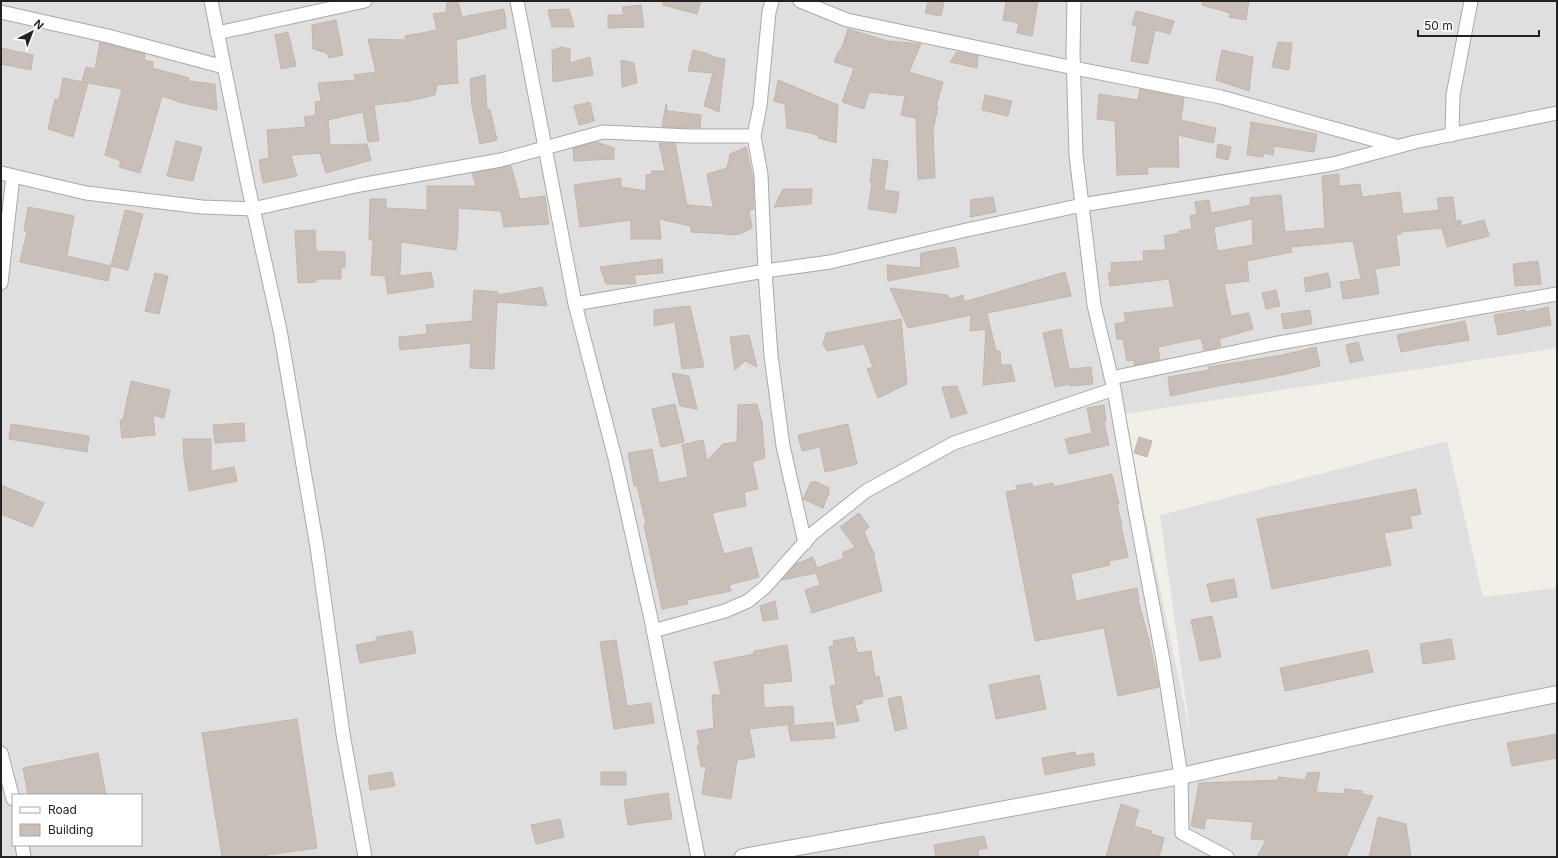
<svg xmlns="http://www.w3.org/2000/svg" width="1558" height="858" viewBox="0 0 1558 858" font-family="Inter,sans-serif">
  <rect width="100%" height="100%" fill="#f2efe9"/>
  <path fill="#e0dfdf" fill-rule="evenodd" d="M1,1H1557V348L1124,414L1191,738L1160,515L1447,441L1483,597L1557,588V857H1ZM13,795H141V845H13Z"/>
  <path fill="#c7bfb8" stroke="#c4b6ab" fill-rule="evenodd" d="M447,1H458L462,17L504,9L506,22V28L456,40L458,83L437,85L435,95L409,101L374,105L379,141L368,142L363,112L328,120L330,145L367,144L371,160L326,173L320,153L291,155L297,176L263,183L259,160L269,158L267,130L306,127L304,117L316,115L315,102L321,101L318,83L356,80L354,75L376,72L368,39L406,40L405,36L437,30L433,14L446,12Z
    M663,1H701L697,14L663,5Z
    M928,1H944L941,16L925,13Z
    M1006,1H1038L1032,36L1017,33L1019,23L1003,20Z
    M1203,1H1249L1246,20L1229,17L1230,13L1202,5Z
    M641,5L644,27L608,28V15H624L622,7Z
    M569,9L574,27H552L548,10Z
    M1136,11L1174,21L1170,34L1155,30L1148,64L1131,61L1137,26L1132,25Z
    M336,20L343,55L329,58L327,53L313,49L312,25Z
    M848,29L887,41L921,44L909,72L943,82L936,107H938L933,130L935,178L918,179L916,118L901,115L905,96L869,92L864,109L842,102L854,68L834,62L839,50H841Z
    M288,32L296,66L281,69L275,35Z
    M100,42L145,54L144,60L153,62L152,68L189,78L188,81L215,84L217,110L182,103L162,96L140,173L119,167L121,161L105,155L122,89L82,82L86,67L95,69Z
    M1278,42L1292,43L1289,70L1272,67Z
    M562,47L570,49V63L590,57L593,75L553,82L552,50Z
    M1,48L33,55L31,70L1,64Z
    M693,50L709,54L712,56L718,58L725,59L719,112L704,106L713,73L688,71Z
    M1222,50L1253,57L1249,91L1216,80Z
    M957,52L978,56L977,68L950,62Z
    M621,60L634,63L637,83L622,87Z
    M485,75L487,110L490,109L497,140L480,144L472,106L470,79Z
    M63,78L88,83L73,137L48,129L55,99L59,100Z
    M778,80L838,105L836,143L818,138L819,135L787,128L785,104L774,101Z
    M1140,89L1184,98L1181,120L1216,128L1213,143L1178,135L1179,167H1147L1148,174L1117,175L1115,121L1097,119L1099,94L1138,100Z
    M985,95L1012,101L1008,116L982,110Z
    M590,102L594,121L579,125L574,106Z
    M666,104L668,111L701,115L700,128L662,127Z
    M1251,122L1317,134L1314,152L1274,146L1273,155L1263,153V157L1247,155Z
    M176,141L202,147L193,181L167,176Z
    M596,142L614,148V159L574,161L573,148Z
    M659,143H675L687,205L713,207L707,174L727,168L730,154L746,147L753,179L754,209L749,210L752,228L740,234L726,235V234L691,232V226L659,219L661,239H631V220L580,227L574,185L621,178V187L646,191V175L652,174L651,171H665Z
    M1218,144L1231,147L1228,160L1216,157Z
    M873,159L888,161L884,190L899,192L896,213L868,209L872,182H870Z
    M511,166L520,199L545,196L549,224L504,227L501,211L458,208V233L456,250L401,242L400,276L431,272L434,287L388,294L385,276L371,275L373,240H369L370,199H386V208L427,210V186H476L472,173Z
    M1339,174V186L1360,184L1362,197L1400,192L1403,214L1439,210L1437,198L1453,197L1456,221L1461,220V226L1484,220L1489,236L1447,247L1442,228L1401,232V234L1396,235L1400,265L1375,269L1379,294L1343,299L1340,282L1361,279L1353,241L1291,247L1292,252L1247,261L1249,281L1224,284L1231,316L1249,313L1253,329L1219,339L1221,346L1212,349L1204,350L1201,338L1158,347L1160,360L1134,365V360L1127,361L1123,339H1117L1115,324L1126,322L1124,313L1174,307L1169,279L1110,286L1108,273L1112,272L1111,263L1144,261L1143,251L1166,250L1164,236L1180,233L1179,231L1192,229L1190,216L1197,214L1195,202L1209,200L1211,213L1251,205L1250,198L1281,195L1285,232L1325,228L1322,176ZM1252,219L1253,245L1217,251L1214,227Z
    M783,189H812L811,204L774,207Z
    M993,197L996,212L970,217L971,209L970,200Z
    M28,207L74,216L67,256L111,266L108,281L20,262L27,232L24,231Z
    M125,210L143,214L128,270L111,266Z
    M315,230L316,251L345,252V267H341V279H316V282L298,283L295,231Z
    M955,247L959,267L888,281L887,265L920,268L921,253Z
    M662,259L663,273L634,275L636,284H606L600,267Z
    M1538,261L1541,284L1515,286L1513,264Z
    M1065,272L1071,296L987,313L996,351H1000L1001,365H1011L1015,381L983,385L986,329L970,331L971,315L908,328L890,288L947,295L950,299L963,295L964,302Z
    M155,273L168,276L159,314L145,311Z
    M1328,273L1331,287L1306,292L1304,278Z
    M542,287L547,306L497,302L494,369L470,368L471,343L400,350L399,337L427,334L426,325L472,321L474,290L498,292V295Z
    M1276,290L1280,306L1266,309L1262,293Z
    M690,306L704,367L682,369L675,322L654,326V310Z
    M1548,307L1551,325L1498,335L1494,315L1525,310L1526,312Z
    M1310,310L1312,324L1284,329L1281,314Z
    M901,319L907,384L878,398L867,369L873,367L864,344L827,351L823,344L826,333Z
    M1465,321L1469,340L1441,345V344L1401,352L1397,335Z
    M1061,329L1069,369L1091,367L1093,384L1070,386V384L1055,387L1043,333Z
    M749,335L757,367L745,361L735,370L730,337Z
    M1358,342L1363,360L1350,363L1346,345Z
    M1316,347L1320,366L1287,374L1240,383V382L1218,386L1170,396L1168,377L1204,371L1209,370L1208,367L1283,355Z
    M672,373L689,376L697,409L680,406Z
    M131,381L170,390L164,418L153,415L155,435L122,438L120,420H123Z
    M957,386L967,413L951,418L942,387Z
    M675,404L684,442L661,447L652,409Z
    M757,404L763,426H762L765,458L752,462L758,489L744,492L746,506L712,513L724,554L751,547L759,577L729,585L731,591L687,600L688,604L662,609L644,525L646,524L637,486H634L628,453L652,449L659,483L688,477L682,445L703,440L707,461L723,444L737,442L738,405Z
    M1104,405L1106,421L1104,422L1109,446L1105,444V446L1069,454L1065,439L1092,433L1087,408Z
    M244,423L245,441L215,443L213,425Z
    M11,424L89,436L87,452L9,439Z
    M848,424L857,464L825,472L820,447L802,451L798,435Z
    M1139,437L1152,441L1147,457L1134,453Z
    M183,439H211V471L234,467L237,481L189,491L184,459Z
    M1112,474L1119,504H1117L1122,526H1121L1128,557L1109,561L1110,565L1071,574L1076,601L1137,588L1139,600H1138L1149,640L1159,687L1118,696L1104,628L1035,641L1006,492L1017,490L1016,486L1032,483L1033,487L1053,483L1054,487Z
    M811,482H816L829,488V493L823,508L803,499Z
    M1,485L44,503L33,527L1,514Z
    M1416,489L1421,514L1410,516L1412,528L1384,533L1391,565L1272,589L1257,519Z
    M859,513L869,527L864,532L875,556L874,557L882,591L812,613L805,590L820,585L816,573L782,580L796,564L813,557L817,568L844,558L842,553L855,547L840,527Z
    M1234,579L1237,597L1211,602L1207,584Z
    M775,601L778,619L763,621L760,606Z
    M1212,616L1221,657L1200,661L1191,620Z
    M412,631L416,653L360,663L356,645L377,641L376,637Z
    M854,637L857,653L871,651L875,677L879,676L883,696L862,700L863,703L855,705L859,721L837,725L830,686L836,685L829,647L834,646L833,641Z
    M1451,639L1455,659L1423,664L1420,644Z
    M616,640L627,706L651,703L654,723L614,729L600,642Z
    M787,645L792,681L763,684L764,708L793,706L794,724L749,729L755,757L737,760L731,799L702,794L706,766L701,767L697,746L700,745L697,731L714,728L712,695H721L714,662L754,654V651Z
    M1368,650L1373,672L1285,691L1280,668Z
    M1039,675L1046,709L996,719L989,685Z
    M901,696L907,728L895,731L888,699Z
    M297,719L317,848L254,857H222L202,733Z
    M833,722L835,738L791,741L788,726Z
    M1557,734V758L1512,766L1507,743Z
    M1075,752L1076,756L1093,753L1095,765L1045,775L1042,758Z
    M98,753L106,795H28L23,768Z
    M392,772L395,786L370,790L368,776Z
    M601,772H626V785H601Z
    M1320,772L1316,792L1344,794L1345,789L1362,791V794L1373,796L1346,857H1257L1266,840L1251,839L1253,822L1206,818L1204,829L1191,826L1199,783L1278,780V777L1305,780L1307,773Z
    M668,793L672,819L628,825L624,800Z
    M1121,804L1139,810L1134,826L1152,831L1151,834L1164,838L1159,857H1106Z
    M1378,817L1406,824L1411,857H1369Z
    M560,819L564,837L536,844L531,825Z
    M984,836L987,848L978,850L979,857H936L934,845Z"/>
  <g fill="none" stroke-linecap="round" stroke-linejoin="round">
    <g stroke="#a9a9a9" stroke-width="15">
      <path id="minor" d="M211,1L247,181L280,330L317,547L343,734L365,857
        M517,1L575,304L615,458L651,619L698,857
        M772,1L769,12L760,106L754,136L761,175L765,271L771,356L783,446L805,543
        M800,1L847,20L1074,68L1221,97L1396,146
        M1074,1L1073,53L1076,155L1094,305L1114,389L1135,510L1163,660L1181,776L1182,833L1227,857
        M1,12L108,36L224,67
        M217,33L365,1
        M1452,135L1453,95L1471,1
        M1,173L86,193L202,207L253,209L360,185L501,160L603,132L689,136H754
        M1,283L13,176
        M575,304L765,271L830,262L962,231L1082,205L1333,164L1415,142L1557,113
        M1111,378L1273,344L1557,294
        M653,631L725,611L748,601L765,587L812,534L866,491L954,443L1114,389
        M1,753L13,799
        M22,845L24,857"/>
    </g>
    <g stroke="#a9a9a9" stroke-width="18">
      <path id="tertiary" d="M743,857L942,821L1181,776L1453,715L1557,694"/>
    </g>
    <use href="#minor" stroke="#fff" stroke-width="13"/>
    <use href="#tertiary" stroke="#fff" stroke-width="16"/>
  </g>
  <rect width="1558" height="858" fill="none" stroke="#222222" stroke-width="4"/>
  <rect x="12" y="794" width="130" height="52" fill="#ffffff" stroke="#a7a7a7"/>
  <rect x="20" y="807" width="20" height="6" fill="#ffffff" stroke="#a7a7a7"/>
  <text x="48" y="814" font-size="12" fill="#222222">Road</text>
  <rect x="20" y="824" width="20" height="12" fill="#c7bfb8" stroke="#a7a7a7"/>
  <text x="48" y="834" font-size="12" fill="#222222">Building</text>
  <g transform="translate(32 32) rotate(42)" stroke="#ffffff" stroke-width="3" paint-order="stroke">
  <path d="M0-3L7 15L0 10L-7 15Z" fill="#222222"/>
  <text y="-6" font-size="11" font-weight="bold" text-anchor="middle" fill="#222222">N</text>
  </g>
  <path d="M1418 30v6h121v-6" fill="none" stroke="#222222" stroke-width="2"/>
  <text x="1424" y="30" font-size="12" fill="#222222" stroke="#ffffff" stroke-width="3" paint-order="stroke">50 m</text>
</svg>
